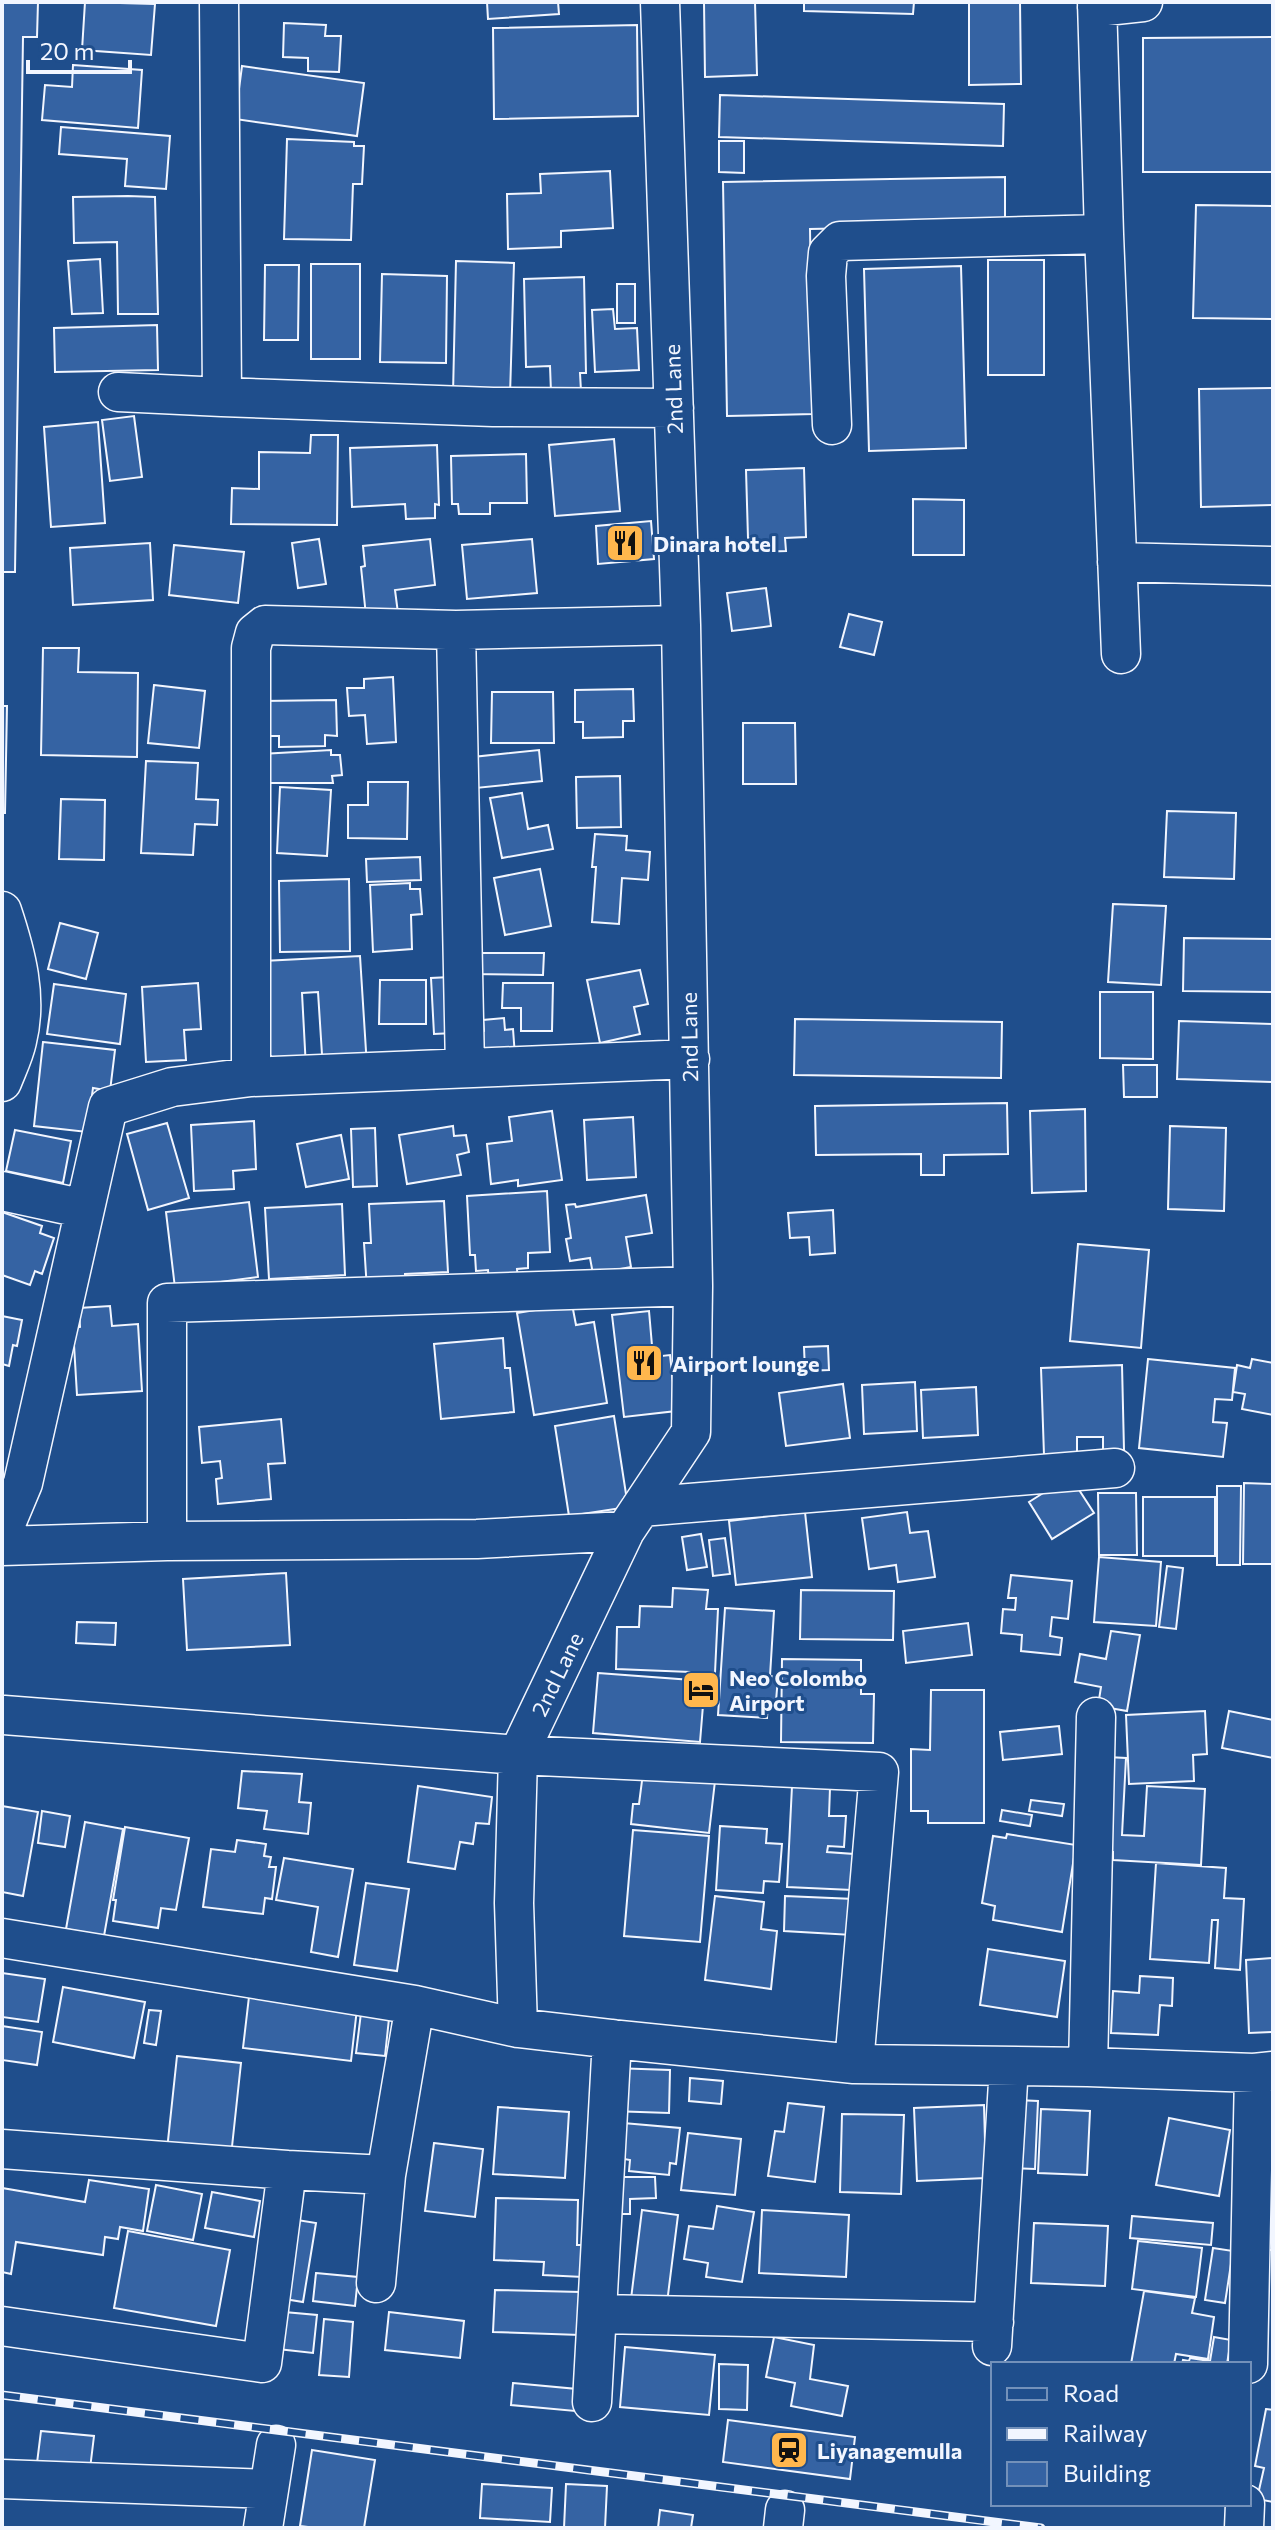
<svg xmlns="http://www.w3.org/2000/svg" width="1275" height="2530" viewBox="0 0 1275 2530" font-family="Commissioner,sans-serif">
  <rect width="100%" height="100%" fill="#1f4e8c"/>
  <path fill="#3563a3" stroke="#f2f6ff" stroke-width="2" d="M2,2H38L37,37H23L15,572H2Z
    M85,2L155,4L151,55L82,50Z
    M487,2H558L559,14L488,19Z
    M704,2H755L757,75L705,77Z
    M804,2H914L913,14L804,11Z
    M969,2H1020L1021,84L969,85Z
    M284,23L326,25L325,36H341L339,72L308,71V58L283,57Z
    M637,25L638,116L494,119L493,28Z
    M1273,37V172H1143V38Z
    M73,65L142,70L138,128L42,120L45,85L72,87Z
    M242,66L364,83L357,136L235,119Z
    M720,95L1004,104L1003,146L719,137Z
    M61,127L170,136L166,189L125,186L127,159L59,154Z
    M287,139L354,142V146H364L362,184H353L351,240L284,239Z
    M719,141H744V173L719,172Z
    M610,171L613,228L561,231V247L508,249L507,194L541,193L540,174Z
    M1005,177V225L810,229L813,414L727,416L723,182Z
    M128,196L155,197L158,314H118L117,242L74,243L73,197Z
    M1196,205L1273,206V319L1193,318Z
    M100,259L103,313L72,314L68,261Z
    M988,260H1044V375H988Z
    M456,261L514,263L510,395L453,394Z
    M311,264H360V359H311Z
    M265,265H299L298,340H264Z
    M961,266L966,448L869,451L864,269Z
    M382,274L447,276L446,363L380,362Z
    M584,277L586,373H580L581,391L551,392L550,366L526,367L524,279Z
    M617,284H635V323H617Z
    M613,309L615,329L637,328L639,370L595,372L592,310Z
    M157,325L158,370L55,372L54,328Z
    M1273,388V505L1201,507L1199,389Z
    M134,416L142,477L110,481L102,420Z
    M98,422L105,523L51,527L44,427Z
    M311,435H338L337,525L231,524L232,488L259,489V452L310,453Z
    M614,439L620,511L555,516L549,445Z
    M437,445L439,505L435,504V518L406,519L405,504L352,507L350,448Z
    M526,454L527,503H490V514H459L458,504H452L451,456Z
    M804,468L806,537L785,538L786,551L755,552V538H748L746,470Z
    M913,499L964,500V555H913Z
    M651,521L654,559L598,564L596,526Z
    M319,539L326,584L298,588L292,543Z
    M430,539L435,585L395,590L398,613L366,616L361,567L365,566L363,546Z
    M532,539L537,593L467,599L462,545Z
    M150,543L153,600L73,605L70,548Z
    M174,545L244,552L238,603L169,595Z
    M766,588L771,626L732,631L727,593Z
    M849,614L882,622L874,655L840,647Z
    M43,648H79L78,672L138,673L137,757L41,755Z
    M393,677L396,742L367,744L365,715L349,716L347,688H364V679Z
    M154,685L205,691L199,748L148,743Z
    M633,689L634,721H623V737L583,738V722H575V690Z
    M492,692H553L554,743H491Z
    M336,700L337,736L325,735V746L279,747V736H262V701Z
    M2,706H7L5,813H2Z
    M743,723H795L796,784H743Z
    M331,750V755H340L342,775L332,776L333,783H262L261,754Z
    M539,750L542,781L476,788L473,757Z
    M146,761L198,763L196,799L218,800L217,825L195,824L193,855L141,853Z
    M620,776L621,827L577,828L576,777Z
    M368,782H408L407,839L348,838V805H368Z
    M280,787L331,790L327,856L277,853Z
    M522,793L528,829L548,825L553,849L502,858L490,798Z
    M61,799L105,800L104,860L59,859Z
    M1167,811L1236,813L1234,879L1164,877Z
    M595,834L627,836L626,850L650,852L648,880L622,878L619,924L592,922L596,867H592Z
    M420,857L421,880L367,882L366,859Z
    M540,869L551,926L505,935L494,878Z
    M349,879L350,951L280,952L279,881Z
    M410,883V889H420L422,914L411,915L412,949L373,952L370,885Z
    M1113,904L1166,906L1161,985L1108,982Z
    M60,923L98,933L86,979L48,969Z
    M1184,938L1273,939V992L1183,991Z
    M470,953H544L543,975L470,974Z
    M360,956L367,1067L323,1070L318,992L302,993L306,1068L261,1070L263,961Z
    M640,970L648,1004L634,1007L640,1034L600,1043L587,980Z
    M450,977L454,1033L434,1034L431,978Z
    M380,980H426V1024H379Z
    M198,983L201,1029L184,1030L186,1060L146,1062L142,987Z
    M503,983H553L552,1031H521V1008H502Z
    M54,984L126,994L120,1044L47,1034Z
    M1100,992H1153V1059L1100,1058Z
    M504,1018L505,1030L513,1029L515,1056L472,1059L470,1033L484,1031L483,1020Z
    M795,1019L1002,1022L1001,1078L794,1075Z
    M1179,1021L1273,1024V1082L1177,1079Z
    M43,1042L115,1050L110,1091L93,1088L87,1132L34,1126Z
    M1123,1065H1157V1097H1124Z
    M1007,1103L1008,1154L944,1155V1175H921V1154L816,1155L815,1106Z
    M1085,1109L1086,1191L1032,1193L1030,1111Z
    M552,1111L562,1180L518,1186V1180L491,1184L487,1144L512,1141L509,1117Z
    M633,1117L636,1177L587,1180L584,1120Z
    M254,1121L256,1169L233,1171L234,1189L194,1191L191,1125Z
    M167,1123L189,1198L148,1210L127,1134Z
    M453,1126L454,1136L466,1135L469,1152L457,1155L461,1175L407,1184L399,1135Z
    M1170,1126L1226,1128L1224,1211L1168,1209Z
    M375,1128L377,1186L353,1187L351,1129Z
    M15,1130L71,1141L63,1183L6,1171Z
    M341,1135L349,1179L306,1187L297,1144Z
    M547,1191L550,1252L528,1253V1268L517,1269L518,1281L489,1283L488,1270L476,1271L475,1255H470L467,1196Z
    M646,1195L652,1233L626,1237L631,1267L593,1274L590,1258L570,1261L566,1239L571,1238L566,1205L575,1204L576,1207Z
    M444,1201L448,1272L405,1274V1288L367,1290L364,1243H371L369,1204Z
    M249,1202L258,1277L175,1288L166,1212Z
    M342,1204L345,1275L269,1279L265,1208Z
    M833,1210L835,1253L810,1255L809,1237L790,1238L788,1213Z
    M2,1212L42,1226L40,1233L54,1238L42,1274L35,1271L30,1285L2,1275Z
    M1078,1244L1149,1250L1141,1348L1070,1341Z
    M572,1304L576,1325L594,1322L607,1403L534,1415L517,1313Z
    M110,1306L112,1326L138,1324L142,1391L77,1395L73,1328L80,1327L79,1308Z
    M649,1311L653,1357L670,1355L676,1411L624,1417L612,1315Z
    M2,1316L22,1320L17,1346L13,1345L9,1366L2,1364Z
    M503,1338L505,1368H510L514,1412L441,1419L434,1344Z
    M828,1346L829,1370L805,1371L804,1347Z
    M1148,1359L1235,1368L1232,1400L1215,1399L1213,1422L1227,1423L1223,1457L1139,1448Z
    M1252,1359L1273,1363V1415L1242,1409L1245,1394L1233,1392L1237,1365L1250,1368Z
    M1122,1365L1124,1450H1103V1437H1077V1454L1044,1455L1041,1368Z
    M915,1382L917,1431L864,1434L862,1385Z
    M843,1384L850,1438L786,1446L779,1393Z
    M976,1387L978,1435L923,1438L921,1390Z
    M614,1416L628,1507L569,1516L555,1426Z
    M281,1419L285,1463L268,1464L271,1499L218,1504L216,1479L222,1478L220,1461L202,1463L199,1427Z
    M1070,1476L1094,1513L1052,1539L1029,1502Z
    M1244,1483L1273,1484V1564H1243Z
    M1217,1486H1241L1240,1565H1217Z
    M1098,1493H1136L1137,1555H1099Z
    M1143,1497H1215V1556H1143Z
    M805,1512L812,1577L736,1585L729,1521Z
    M907,1512L910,1533L928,1531L935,1577L898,1582L896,1565L869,1569L862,1518Z
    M701,1534L707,1567L687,1570L682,1537Z
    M725,1538L730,1574L713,1576L709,1540Z
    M1099,1557L1161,1562L1156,1626L1094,1622Z
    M1167,1566L1183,1568L1176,1629L1159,1627Z
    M286,1573L290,1645L187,1650L183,1579Z
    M1011,1575L1072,1581L1068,1619L1052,1617L1050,1636L1062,1638L1060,1655L1021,1651L1022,1635L1001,1633L1003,1609L1015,1610L1016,1598H1008Z
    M673,1588L708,1590L706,1609H718L715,1673L616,1669L617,1627H639L640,1606L672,1607Z
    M801,1590L894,1591L893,1640L800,1639Z
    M725,1608L774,1611L770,1676L778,1677L776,1701H768L767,1718L718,1715Z
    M77,1622L116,1623L115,1645L76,1643Z
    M968,1623L972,1655L906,1663L903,1631Z
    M1111,1631L1140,1635L1127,1711L1098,1706L1101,1687L1075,1682L1080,1654L1106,1659Z
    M782,1659L861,1660V1694H874L873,1743L781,1742Z
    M598,1673L705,1681L700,1742L593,1733Z
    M931,1690H984V1823H928V1811H911V1749L930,1750Z
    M1205,1711L1207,1754L1193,1755L1194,1781L1129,1784L1126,1715Z
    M1229,1711L1273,1720V1758L1222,1748Z
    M1059,1726L1062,1754L1003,1760L1000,1732Z
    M1107,1757L1126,1758L1122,1835L1144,1836L1147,1786L1205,1789L1201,1865L1113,1860V1852L1102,1851Z
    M242,1771L302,1774L299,1802L311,1803L308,1834L264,1829L267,1811L238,1808Z
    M643,1773L715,1781L709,1833L631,1824L633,1804H639Z
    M418,1786L492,1797L489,1824L476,1823L473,1844L460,1842L455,1869L408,1862Z
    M792,1786L830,1788L829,1816H846L844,1847L828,1846L827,1852L854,1854L852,1890L787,1887Z
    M1031,1800L1064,1804L1062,1816L1029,1811Z
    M2,1806L38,1812L23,1896L2,1892Z
    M1002,1810L1032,1815L1030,1826L1000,1821Z
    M42,1811L70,1816L65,1847L38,1843Z
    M85,1822L123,1829L104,1936L66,1929Z
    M720,1826L767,1829L766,1843L782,1844L779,1882L764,1881L763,1893L716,1890Z
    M125,1827L189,1838L176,1910L161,1908L158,1928L113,1921L116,1900H113Z
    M633,1830L709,1836L700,1942L624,1936Z
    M1007,1834L1076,1845L1062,1932L993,1920L995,1906L982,1903L993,1836L1006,1838Z
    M237,1840L266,1844L264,1856L271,1857L269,1867H276L272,1899L265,1898L263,1914L203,1907L211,1849L235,1852Z
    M284,1858L353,1869L338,1957L311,1952L318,1907L276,1900Z
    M1156,1863L1226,1868L1224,1898L1244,1899L1240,1970L1215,1968L1218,1920H1212L1209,1963L1150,1959Z
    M366,1883L409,1889L397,1971L354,1965Z
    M715,1896L764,1902L761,1929L777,1931L771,1989L705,1980Z
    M785,1896L854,1899L852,1935L784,1931Z
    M988,1949L1065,1961L1057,2017L980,2005Z
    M1273,1958V2032L1249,2033L1246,1960Z
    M2,1973L45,1979L38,2022L2,2017Z
    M1140,1976L1173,1978L1172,2006L1160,2005L1158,2035L1111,2033L1113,1991L1139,1993Z
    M63,1987L145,2002L134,2058L53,2042Z
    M250,1988L358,2000L351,2061L243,2048Z
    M362,2005L390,2009L385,2056L356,2053Z
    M149,2010L161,2011L156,2045L144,2043Z
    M2,2026L42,2032L37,2065L2,2060Z
    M177,2056L241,2063L231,2156L167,2150Z
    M613,2068L670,2070L669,2113L611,2111Z
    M690,2078L723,2081L721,2104L689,2101Z
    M1014,2100L1038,2101L1035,2169L1012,2168Z
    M788,2103L824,2107L815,2182L768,2176L775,2131L784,2132Z
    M984,2105L986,2178L917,2181L914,2108Z
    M498,2107L569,2112L565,2178L493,2174Z
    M1041,2109L1090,2111L1087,2175L1038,2173Z
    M842,2114L904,2115L901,2194L840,2192Z
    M1169,2118L1230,2130L1219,2196L1156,2185Z
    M623,2123L680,2128L676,2164L670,2163L669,2175L629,2171L630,2160L619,2158Z
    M688,2133L741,2139L735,2195L681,2190Z
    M434,2143L483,2149L475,2217L425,2211Z
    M606,2177H655L656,2198L630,2199V2214H607Z
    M89,2180L149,2189L143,2231L120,2227L118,2239L105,2237L103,2255L16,2242L11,2274L2,2272V2188L85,2202Z
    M156,2185L202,2194L193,2240L147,2231Z
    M212,2192L260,2201L254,2237L205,2228Z
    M496,2198L578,2200L577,2245H584L583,2277L543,2275L544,2262L494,2260Z
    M717,2206L754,2212L742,2282L706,2277L708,2263L684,2259L689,2226L713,2229Z
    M1271,2207H1273V2250H1266Z
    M642,2210L678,2215L666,2311L630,2307Z
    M762,2210L849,2215L846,2277L759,2273Z
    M1132,2216L1213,2223L1211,2245L1130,2238Z
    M285,2218L316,2223L303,2302L272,2297Z
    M1034,2223L1108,2226L1105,2286L1031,2283Z
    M128,2231L230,2250L216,2326L114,2308Z
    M1138,2241L1202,2248L1196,2297L1132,2289Z
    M1213,2248L1233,2251L1225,2303L1205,2300Z
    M316,2273L358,2277L355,2306L313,2301Z
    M495,2290L581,2292L580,2335L493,2332Z
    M1144,2291L1195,2298L1192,2313L1214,2317L1208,2359L1176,2354L1174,2364H1131Z
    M273,2311L317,2315L313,2353L269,2348Z
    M389,2312L464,2321L460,2358L385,2350Z
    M324,2319L353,2322L349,2377L319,2375Z
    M774,2337L814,2345L810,2379L848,2386L842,2416L791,2406L795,2383L766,2377Z
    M1214,2337L1231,2340L1227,2364H1182L1183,2360L1189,2361L1190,2358L1210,2361Z
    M625,2347L715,2355L709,2415L620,2407Z
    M719,2364L748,2365L747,2410L719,2409Z
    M513,2383L577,2389L575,2411L511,2405Z
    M1266,2409L1273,2410V2502L1257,2499L1264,2468L1255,2466Z
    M728,2420L855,2437L850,2479L723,2462Z
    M41,2431L94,2436L89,2477L36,2471Z
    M312,2450L375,2460L364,2528H316L300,2526Z
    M482,2484L552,2488L550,2522L480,2518Z
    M566,2484L607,2486L605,2528H564Z
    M660,2510L693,2515L691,2528H658Z"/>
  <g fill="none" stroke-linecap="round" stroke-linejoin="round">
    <g stroke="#f2f6ff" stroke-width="41">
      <path id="minor" d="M219,2L222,397L493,407L674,408
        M1097,2L1104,234L1121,654
        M1097,7L1143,2
        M118,392L222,397
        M832,425L826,276L828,253L840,241L1104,234
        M1117,562L1273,566
        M681,625L456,630L265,625L255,633L251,648V1077L690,1059
        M456,630L465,1068
        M2,911C16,953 28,997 17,1041C14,1055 7,1069 2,1082
        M2,1191L85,1209
        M641,1507L1115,1468
        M2,1533L23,1483L108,1107L172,1087L251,1077
        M167,1541V1303L693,1286
        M2,1546L167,1541L477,1539L625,1531
        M4,1715L518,1755L879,1772L854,2064
        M2,1938L415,2005L518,2028L612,2039L854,2064L1088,2067L1254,2073L1273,2071
        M518,2028L514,1903L518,1755L625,1531L691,1432L693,1286L681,625L660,2
        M1088,2067L1096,1717
        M2,2149L287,2170
        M376,2283L386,2175
        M597,2314L994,2322
        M2,2326L262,2363L287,2170L386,2175L415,2005
        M992,2346L1009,2066
        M1248,2364L1254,2073
        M592,2402L612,2039
        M2,2479L269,2489
        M263,2528L276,2445
        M783,2528L785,2510
        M1244,2528L1245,2504"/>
    </g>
    <use href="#minor" stroke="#1f4e8c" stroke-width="38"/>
    <g stroke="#f2f6ff" stroke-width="9">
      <path id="rail" d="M2,2395L1041,2528"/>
    </g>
    <use href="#rail" stroke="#1f4e8c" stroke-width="6" stroke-dasharray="18" stroke-linecap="butt"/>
  </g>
  <defs>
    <g id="restaurant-square" transform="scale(2)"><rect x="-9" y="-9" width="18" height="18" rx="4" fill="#ffb74d" stroke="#1f4e8c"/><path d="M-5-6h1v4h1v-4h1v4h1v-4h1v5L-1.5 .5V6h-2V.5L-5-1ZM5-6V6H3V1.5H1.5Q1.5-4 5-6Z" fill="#111"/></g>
    <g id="hotel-square" transform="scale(2)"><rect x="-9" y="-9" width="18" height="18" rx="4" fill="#ffb74d" stroke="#1f4e8c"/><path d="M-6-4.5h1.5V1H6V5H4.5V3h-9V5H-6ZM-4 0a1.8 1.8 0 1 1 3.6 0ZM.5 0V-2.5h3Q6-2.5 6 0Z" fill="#111"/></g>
    <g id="station-square" transform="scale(2)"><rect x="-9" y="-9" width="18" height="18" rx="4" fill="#ffb74d" stroke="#1f4e8c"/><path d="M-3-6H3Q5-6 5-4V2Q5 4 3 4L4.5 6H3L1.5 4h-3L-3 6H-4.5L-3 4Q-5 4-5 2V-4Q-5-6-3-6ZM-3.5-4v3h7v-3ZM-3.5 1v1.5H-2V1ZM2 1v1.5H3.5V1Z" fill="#111"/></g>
  </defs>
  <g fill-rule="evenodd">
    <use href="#restaurant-square" x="625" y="543"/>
    <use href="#restaurant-square" x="644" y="1363"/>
    <use href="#hotel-square" x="701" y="1690"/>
    <use href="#station-square" x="789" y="2450"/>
  </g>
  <g text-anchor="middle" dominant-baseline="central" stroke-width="6" stroke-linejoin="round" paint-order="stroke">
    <g font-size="22" fill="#f2f6ff" stroke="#1f4e8c">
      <text transform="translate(673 389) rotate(-92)">2nd Lane</text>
      <text transform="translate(689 1037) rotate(-91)">2nd Lane</text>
      <text transform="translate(557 1674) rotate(-64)">2nd Lane</text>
    </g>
    <g font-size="22" font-weight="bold" fill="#f2f6ff" stroke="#1f4e8c" text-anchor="start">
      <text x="653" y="543">Dinara hotel</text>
      <text x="672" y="1363">Airport lounge</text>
      <text x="729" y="1677">Neo Colombo<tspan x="729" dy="25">Airport</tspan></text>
      <text x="817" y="2450">Liyanagemulla</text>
    </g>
  </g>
  <rect width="1275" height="2530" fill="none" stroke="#f2f6ff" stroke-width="8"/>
  <rect x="991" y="2362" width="260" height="144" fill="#1f4e8c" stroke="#7391ba" stroke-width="2"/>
  <rect x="1007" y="2388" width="40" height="12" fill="#1f4e8c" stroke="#7391ba" stroke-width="2"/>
  <text x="1063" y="2402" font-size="24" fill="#f2f6ff">Road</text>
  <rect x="1007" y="2428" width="40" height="12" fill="#f2f6ff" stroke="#7391ba" stroke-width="2"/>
  <text x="1063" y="2442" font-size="24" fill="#f2f6ff">Railway</text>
  <rect x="1007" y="2462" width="40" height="24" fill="#3563a3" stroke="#7391ba" stroke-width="2"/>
  <text x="1063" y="2482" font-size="24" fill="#f2f6ff">Building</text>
  <path d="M28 60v12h102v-12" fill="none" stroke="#f2f6ff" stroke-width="4"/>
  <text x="40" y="60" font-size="24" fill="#f2f6ff" stroke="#1f4e8c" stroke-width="6" paint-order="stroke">20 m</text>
</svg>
